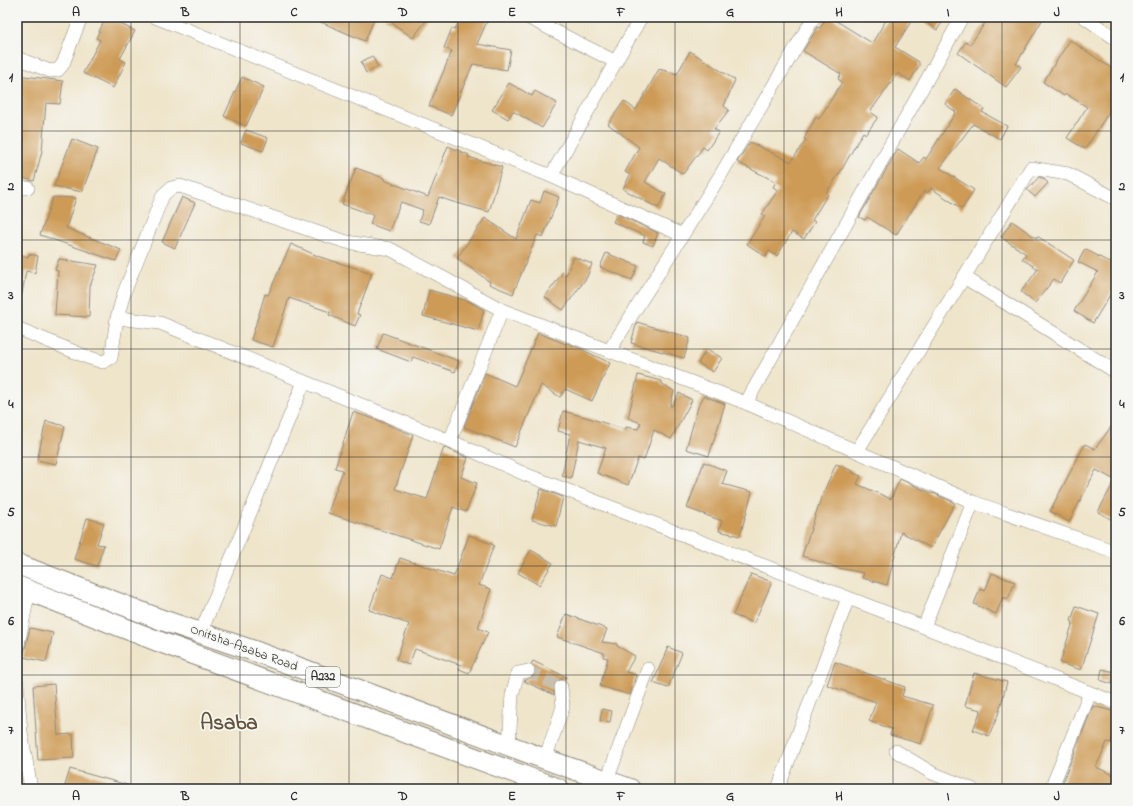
<svg xmlns="http://www.w3.org/2000/svg" width="1133" height="806" viewBox="0 0 1133 806" font-family="'Indie Flower',sans-serif">
  <rect width="100%" height="100%" fill="#f6f6f2"/>
  <filter id="ink" filterUnits="userSpaceOnUse"><feTurbulence type="fractalNoise" baseFrequency=".025" numOctaves="2"/><feDisplacementMap in="SourceGraphic" scale="8" xChannelSelector="R" yChannelSelector="G"/><feConvolveMatrix kernelMatrix="1 2 1 2 8 2 1 2 1" color-interpolation-filters="sRGB"/></filter>
  <filter id="wash" filterUnits="userSpaceOnUse"><feTurbulence type="fractalNoise" baseFrequency=".012" numOctaves="4" result="noise"/><feDisplacementMap in="SourceGraphic" scale="16" xChannelSelector="R" yChannelSelector="G"/><feGaussianBlur stdDeviation="0.9" result="paint"/><feColorMatrix in="noise" values="0 0 0 0 0 0 0 0 0 0 0 0 0 0 0 0 0 1.4 0 .05"/><feComposite in="paint" operator="in"/></filter>
  <g filter="url(#wash)">
    <rect width="100%" height="100%" fill="#efe5cb"/>
    <g id="blocks">
      <path fill="#ce9b56" d="M106,17L135,31L120,59L126,62L113,88L83,73L100,40L96,38Z
        M309,17H375L365,41Z
        M384,17H429L413,38Z
        M461,17H489L477,44L511,50L507,70L473,64L451,115L429,106L452,51L444,48L452,28L455,29Z
        M827,17H830L872,43L888,17H914L895,47L919,62V66L910,81L898,73L870,112L878,117L866,134L863,132L842,169L826,193L828,194L812,220L815,222L804,239L792,232L777,256L769,251L766,257L747,244L765,216L762,214L778,190L773,187L776,182L737,162L750,142L791,162L806,140L804,139L816,117L819,119L842,82L838,79L841,74L803,51L818,27L820,28Z
        M918,17H946L937,30Z
        M989,17H1044L1016,64L1021,67L1006,87L958,53L966,42L970,45Z
        M1070,40L1114,70L1111,75L1116,79V101L1085,149L1067,138L1087,107L1066,94L1064,96L1043,82Z
        M690,51L735,80L724,106L729,110L714,129L719,132L707,150L703,147L683,174L659,158L645,182L666,194L658,208L623,189L630,175L625,172L639,147L608,124L624,101L636,110L659,69L677,74Z
        M372,56L378,67L366,73L361,62Z
        M17,75L63,81L60,104L46,103L42,151L34,181L17,177V170L24,139L17,138Z
        M242,77L264,87L246,126L224,116Z
        M509,83L532,96L535,91L557,103L542,128L513,111L508,119L492,110Z
        M955,89L984,109L982,112L1007,126L1000,139L973,124L940,168L974,190L962,209L931,188L927,193L924,191L896,235L867,217L865,220L859,217L898,149L919,163L924,157L926,159L956,112L945,104Z
        M246,130L268,138L263,151L241,143Z
        M72,139L98,149L82,192L54,186Z
        M448,146L469,155L468,157L502,167L489,212L450,201L439,197L429,224L419,221L423,210L401,202L389,231L370,224L373,215L342,204L356,168L384,178V180L428,197Z
        M1039,177L1043,178L1048,183L1035,197L1027,190Z
        M544,191L559,197L543,237L537,235L513,294L489,284L490,282L457,258L485,218L516,239L531,200L540,203Z
        M53,197L76,198L66,228L121,250L116,261L40,235Z
        M182,197L195,203L175,248L162,242Z
        M617,214L658,233L653,246L643,242L645,236L613,222Z
        M1012,221L1036,238L1037,236L1074,260L1060,283L1054,279L1035,303L1021,292L1038,269L1022,259L1026,254L1001,237Z
        M291,244L320,257L372,273L357,314L360,315L355,326L329,315L330,312L289,298L273,347L251,340L265,294L268,295Z
        M1085,249L1116,266V285L1093,323L1074,311L1098,272L1078,262Z
        M606,253L638,266L632,280L600,267Z
        M17,254L28,257L29,254L38,256L35,273L26,271L22,294L17,293Z
        M574,257L592,264L587,277L563,310L545,297L563,272L566,275Z
        M59,259L98,265L90,286L89,317L55,315L58,271L55,270Z
        M429,290L468,301L484,310L478,331L423,316Z
        M637,322L690,338L684,358L631,343Z
        M383,333L459,361L455,372L413,357L411,362L377,349Z
        M538,333L566,344L567,343L579,348L610,363L592,401L565,389L560,397L541,385L515,447L464,427L485,373L515,386Z
        M707,349L722,358L713,372L698,363Z
        M638,375L661,381V383L674,391L670,406H672L679,393L692,400L671,439L654,430L644,460L638,458L628,485L597,473L606,448L579,440L571,478L562,476L570,434L558,431L563,411L589,418L626,430V427L638,429L641,423L628,418Z
        M704,396L725,404L709,456L686,449L698,407Z
        M353,412L374,419L413,435L395,489L427,499L444,447L468,458L461,477L477,483L466,512L453,507L439,549L328,513L343,470L335,468Z
        M1116,420V522L1098,512L1115,480L1096,470L1069,522L1050,511L1085,444L1095,449Z
        M46,421L65,426L56,464L37,460Z
        M704,462L727,471L722,484L752,492L740,536L719,531L722,521L687,508Z
        M836,464L853,471V473L861,476L857,484L891,499L900,479L933,494V493L955,503L931,548L901,532L887,585L862,578L864,573L838,568L802,556L821,498Z
        M541,489L563,497L556,526L532,520Z
        M87,518L104,523L97,544L104,545L97,566L74,559Z
        M469,535L494,545L479,585L491,589L478,628L488,632L469,673L459,669L461,665L415,649L409,665L396,660L409,624L369,610L382,574L393,578L400,558L454,576Z
        M531,550L553,563L539,585L518,573Z
        M992,573L1015,582L1008,599L1003,597L996,614L974,604L980,589L985,591Z
        M751,574L772,582L754,623L733,615Z
        M1076,606L1099,614L1081,670L1060,663L1073,622L1071,621Z
        M566,614L607,629L602,642L617,644V646L635,656L626,672L636,675L630,695L600,686L608,658L603,657L604,653L557,637Z
        M30,628L53,633L46,662L23,657Z
        M668,647L682,653L668,688L653,683Z
        M533,661L566,677L564,680L560,679L554,683V695L524,681L533,677L535,674L536,669L531,664Z
        M835,662L905,687L902,696L933,705L921,744L890,735L892,729L869,721L876,702L827,685Z
        M1102,669L1115,672L1112,684L1100,680Z
        M974,673L1007,682L998,715L989,736L973,730L981,710L965,706Z
        M54,684L58,735L73,734L74,758L38,760L33,686Z
        M1093,706L1116,712V725L1111,743L1107,742L1096,767L1116,776V789H1060Z
        M602,709L612,711L610,722L600,721Z
        M70,769L131,786V789H64Z"/>
    </g>
  </g>
  <g filter="url(#ink)">
    <use href="#blocks" fill-opacity="0" stroke="#8d887b" stroke-width="1"/>
    <g fill="none" stroke-linecap="round" stroke-linejoin="round">
      <path stroke="#c8c0ab" stroke-width="13" stroke-dasharray="13 6" stroke-linecap="butt" d="M528,671L561,687"/>
      <g stroke="#8d887b" stroke-width="14">
        <path id="minor" d="M155,17L551,176L682,235
          M527,17L616,62
          M1084,17L1116,39
          M17,58L50,71L58,70L63,64L81,17
          M551,176L641,17
          M17,188H28
          M964,277L1116,372
          M117,318L124,293L163,195L171,188L180,186L328,236L347,242L390,249L502,310L746,403L973,502L1116,552
          M17,328L87,357L103,362L111,358L117,318L160,323L450,441L527,475L924,627L1116,703
          M609,351L720,176L814,17
          M746,403L962,17
          M450,441L502,310
          M857,451L1031,168L1068,174L1116,199
          M924,627L973,502
          M201,632L304,382
          M17,650L29,590
          M17,683L21,732L31,789
          M509,746L512,695L518,673L528,671
          M896,751L932,773L972,789
          M545,759L563,707L561,687
          M607,780L648,669
          M778,789L848,598
          M1051,789L1090,693"/>
      </g>
      <g stroke="#8d887b" stroke-width="22">
        <path id="highway" d="M17,564L162,620L257,652L545,759L630,789
          M17,586L160,642L559,789"/>
      </g>
      <use href="#minor" stroke="#fff" stroke-width="13"/>
      <use href="#highway" stroke="#fff" stroke-width="20"/>
    </g>
  </g>
  <path fill="none" stroke="#2b2b2b" stroke-width="1" stroke-opacity="0.55" d="M131,17V789M240,17V789M349,17V789M458,17V789M566,17V789M675,17V789M784,17V789M893,17V789M1002,17V789M17,131H1116M17,240H1116M17,349H1116M17,457H1116M17,566H1116M17,675H1116"/>
  <g text-anchor="middle" dominant-baseline="central" stroke-width="3.5" stroke-linejoin="round" paint-order="stroke">
    <rect fill="#f6f6f2" stroke="#686867" stroke-width="1" x="306" y="667" width="34" height="20" rx="3"/>
    <g font-size="12" font-weight="bold" fill="#2b2b2b">
      <text x="323" y="677">A232</text>
    </g>
    <g font-size="13" fill="#2b2b2b" stroke="#f6f6f2">
      <text transform="translate(244 648) rotate(20)">Onitsha-Asaba Road</text>
    </g>
    <g font-size="21" font-weight="bold" fill="#64523a" stroke="#f6f6f2">
      <text x="229" y="724">Asaba</text>
    </g>
  </g>
  <rect width="1133" height="806" fill="none" stroke="#f6f6f2" stroke-width="44"/>
  <rect x="22" y="22" width="1089" height="762" fill="none" stroke="#2b2b2b" stroke-width="1.5"/>
  <g font-size="13" text-anchor="middle" font-weight="bold" fill="#2b2b2b">
    <text x="76" y="16">A</text>
    <text x="185" y="16">B</text>
    <text x="294" y="16">C</text>
    <text x="403" y="16">D</text>
    <text x="512" y="16">E</text>
    <text x="621" y="16">F</text>
    <text x="730" y="16">G</text>
    <text x="839" y="16">H</text>
    <text x="948" y="16">I</text>
    <text x="1057" y="16">J</text>
    <text x="11" y="81">1</text>
    <text x="1122" y="81">1</text>
    <text x="11" y="190">2</text>
    <text x="1122" y="190">2</text>
    <text x="11" y="299">3</text>
    <text x="1122" y="299">3</text>
    <text x="11" y="408">4</text>
    <text x="1122" y="408">4</text>
    <text x="11" y="516">5</text>
    <text x="1122" y="516">5</text>
    <text x="11" y="625">6</text>
    <text x="1122" y="625">6</text>
    <text x="11" y="734">7</text>
    <text x="1122" y="734">7</text>
    <text x="76" y="800">A</text>
    <text x="185" y="800">B</text>
    <text x="294" y="800">C</text>
    <text x="403" y="800">D</text>
    <text x="512" y="800">E</text>
    <text x="621" y="800">F</text>
    <text x="730" y="800">G</text>
    <text x="839" y="800">H</text>
    <text x="948" y="800">I</text>
    <text x="1057" y="800">J</text>
  </g>
</svg>
